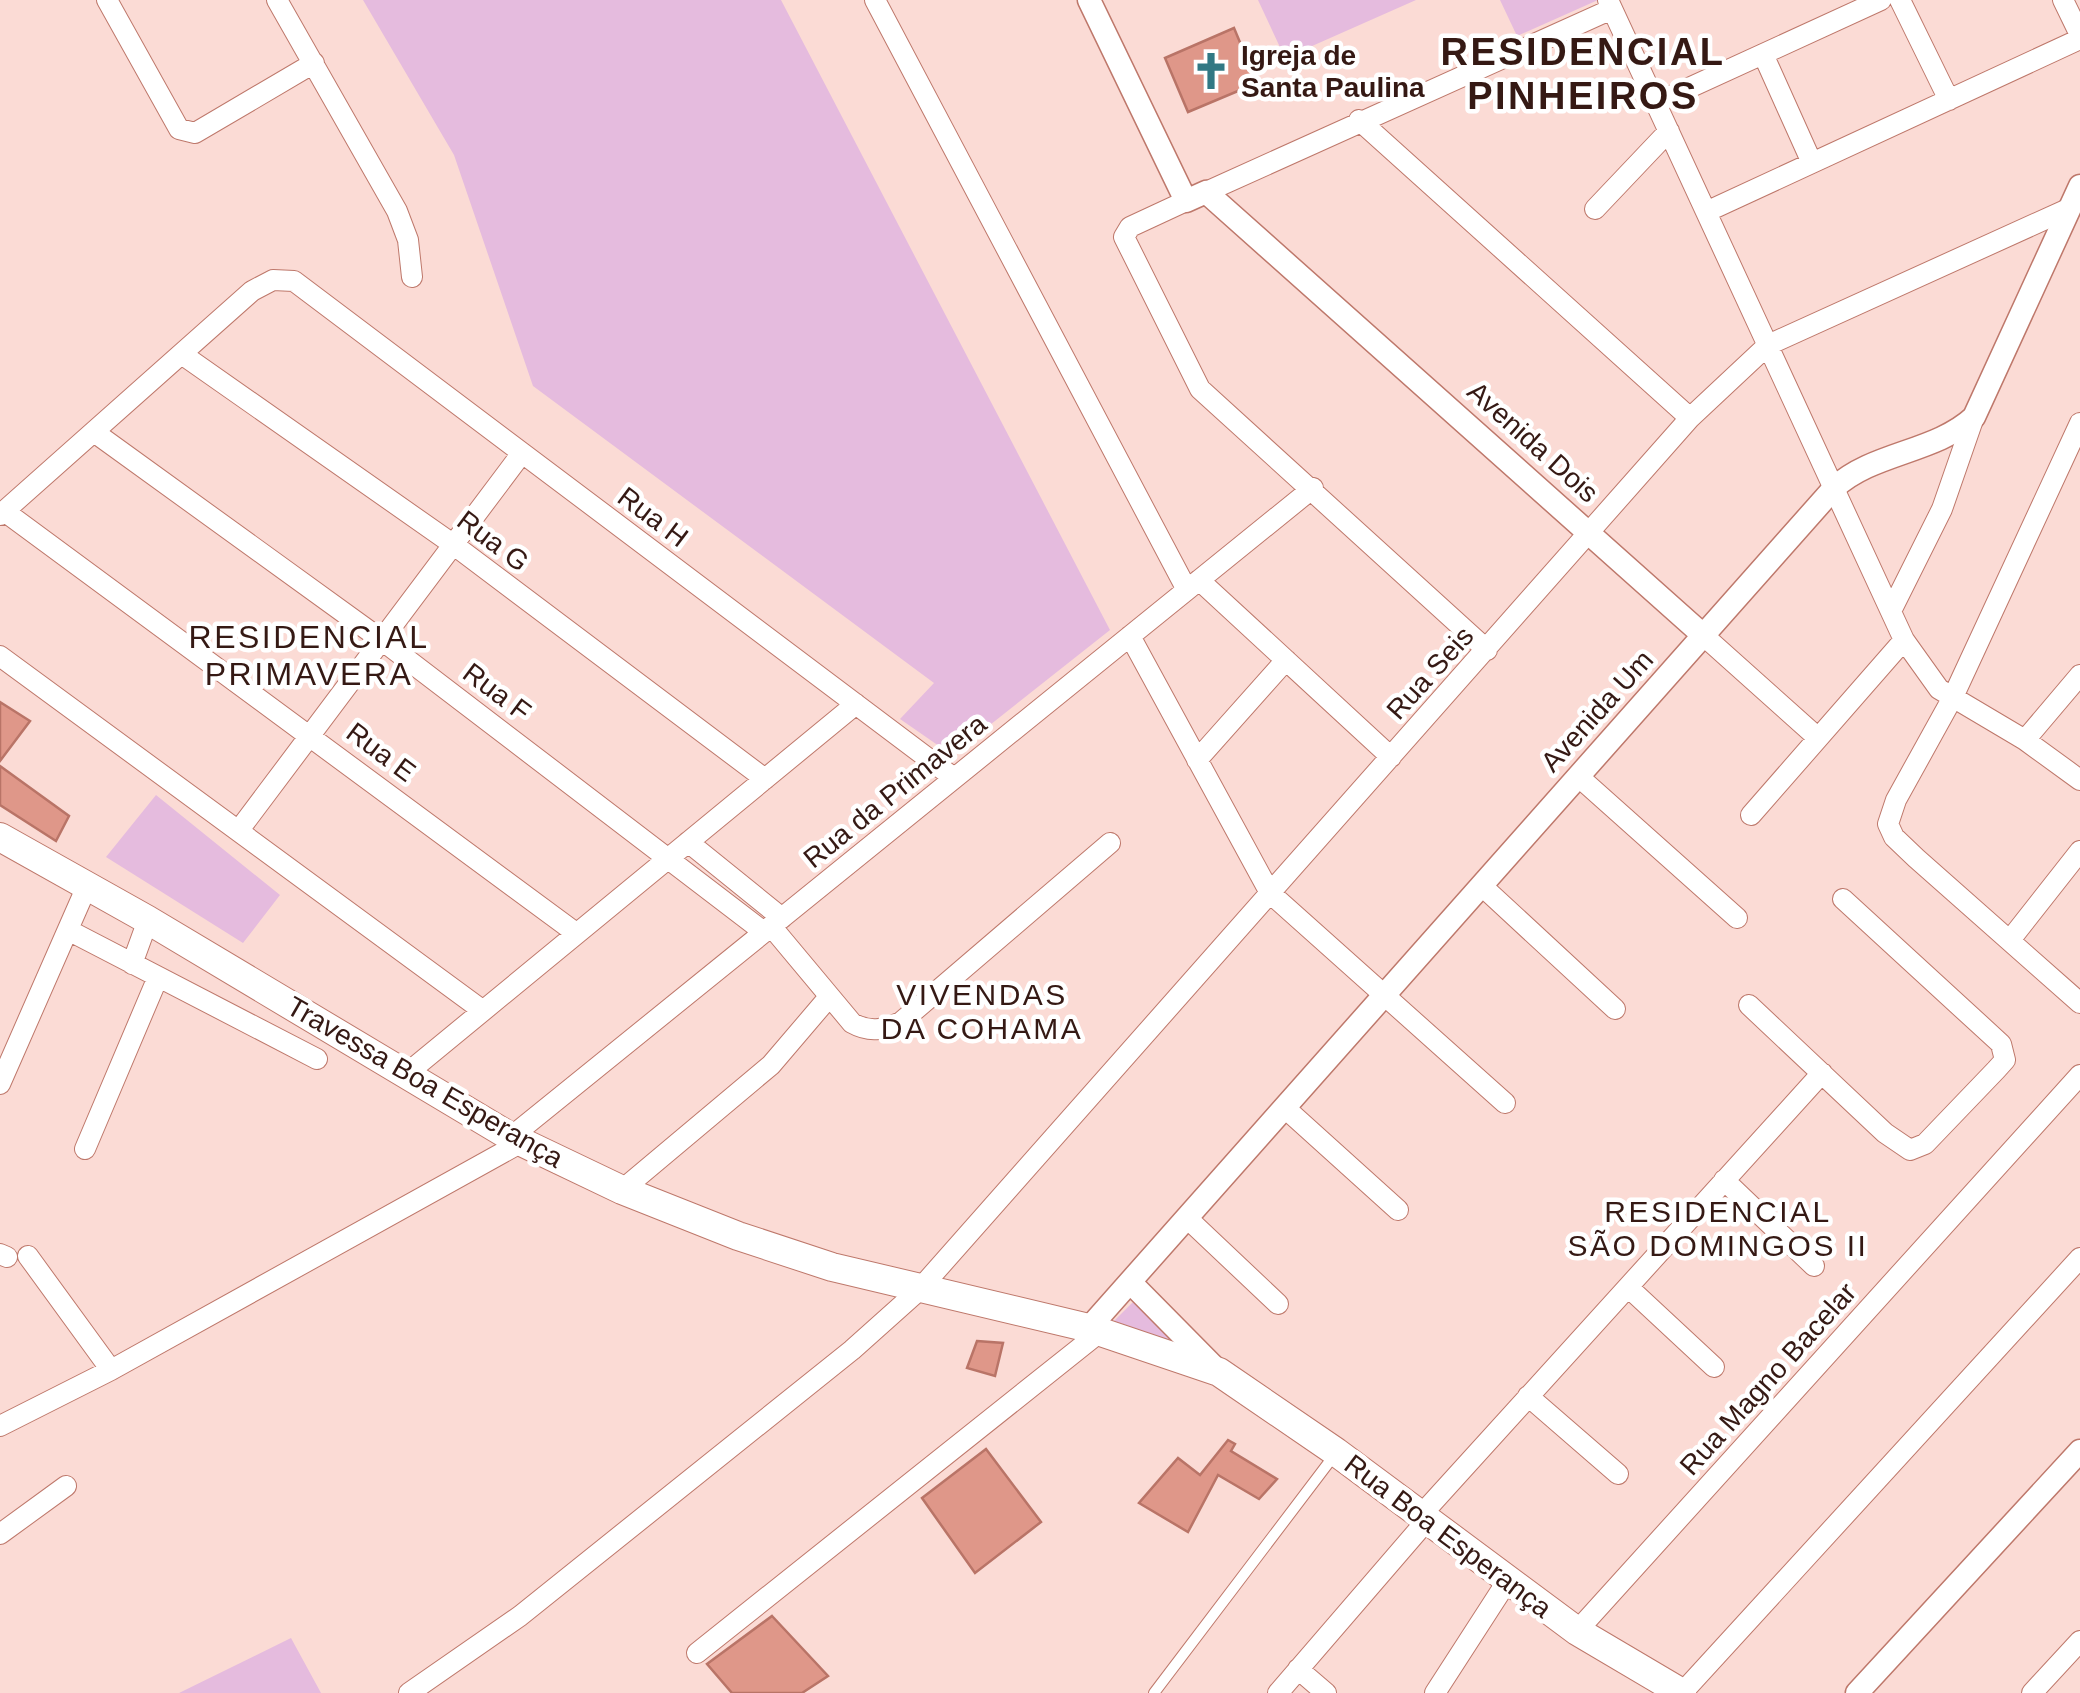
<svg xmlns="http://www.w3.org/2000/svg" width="2080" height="1693" viewBox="0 0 2080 1693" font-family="Arial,sans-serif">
  <rect width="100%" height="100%" fill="#fbdbd5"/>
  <path fill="#e5bbde" d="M363,0H781L1110,630L952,755L900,719L934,683L533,386L454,155Z
    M1258,0H1416L1285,58Z
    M1500,0H1598L1517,36Z
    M156,795L280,895L243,943L106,857Z
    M1133,1302L1178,1343L1114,1321Z
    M291,1638L321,1693H179Z"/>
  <path fill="#df9789" stroke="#b97467" stroke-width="2.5" d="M1234,28L1257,83L1188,112L1165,58Z
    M0,702L30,721L0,761Z
    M0,766L69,816L56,841L0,805Z
    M977,1341L1003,1343L995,1376L967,1368Z
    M1228,1440L1235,1444L1231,1451L1277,1479L1259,1499L1218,1475L1188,1532L1139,1503L1178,1458L1200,1475Z
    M986,1449L1041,1522L975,1573L922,1498Z
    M772,1616L828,1676L802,1693H732L707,1664Z"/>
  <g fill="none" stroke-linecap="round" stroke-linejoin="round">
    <g stroke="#be786b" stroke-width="12">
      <path id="service" d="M1154,1693L1336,1453"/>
    </g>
    <g stroke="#be786b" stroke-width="22">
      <path id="minor" d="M107,0L179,129L195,133L314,63
        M277,0L397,211L408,240L412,277
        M875,0L1187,590
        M1608,0L1904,640L1939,689L2025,740L2080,780
        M1900,0L1949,100
        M2063,0L2080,35
        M1763,54L1812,163
        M1656,103L1881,0
        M1359,120L1690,418
        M1206,192L1612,9
        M1186,201L1130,227L1124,237L1200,389L1487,650
        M1595,209L1669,131
        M1706,212L2080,39
        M183,355L454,545L765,779
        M2080,423L1953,697L1896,800L1888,824L1894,837L1916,858L2080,1003
        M94,432L383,641L764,932
        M4,511L576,933
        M0,515L252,291L273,280L294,281L954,778
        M1199,580L1391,757
        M1892,609L1942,509L1974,417
        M1130,636L1270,893L1505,1103
        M1704,636L1818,738
        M0,656L482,1010
        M2025,740L2080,675
        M1197,760L1286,660
        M1579,777L1737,918
        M1751,815L1904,640
        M239,830L522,453
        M688,842L782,918
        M1482,886L1615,1009
        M771,926L852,1023C870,1033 883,1030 901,1022L1110,843
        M68,930L317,1059
        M2010,940L2080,851
        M132,964L148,920
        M1749,1005L1885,1133L1910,1150L1925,1144L1996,1070L2005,1060L2001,1044L1843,899
        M405,1075L856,704
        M0,1084L87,886
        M1285,1108L1398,1210
        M511,1137L1313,488
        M85,1149L158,977
        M1724,1180L1814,1266
        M622,1190L771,1065L829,997
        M1187,1218L1278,1304
        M0,1254L7,1257
        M28,1256L111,1370
        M1628,1287L1714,1367
        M1528,1396L1618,1474
        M0,1426L111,1370L522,1142
        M1422,1514L1822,1073
        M0,1534L66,1486
        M1577,1631L2080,1075
        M697,1653L1100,1332
        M1298,1669L1326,1693
        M409,1693L520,1616L852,1350L918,1291L1690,418L1768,345L2070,208
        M1278,1693L1428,1519
        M1435,1693L1508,1580
        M1682,1693L2080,1258
        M2032,1693L2080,1641"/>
    </g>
    <g stroke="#be786b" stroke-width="25">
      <path id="tertiary" d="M1089,0L1186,201L1206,192L1704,636
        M1130,1282L1217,1370
        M1089,1328L1834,488C1873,452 1935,453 1974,417L2080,186
        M1857,1693L2080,1451"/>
    </g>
    <g stroke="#be786b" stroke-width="30">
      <path id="secondary" d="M0,837L148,920L511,1137L622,1190L738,1236L832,1267L1089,1328L1219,1372L1336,1452L1577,1631L1682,1693"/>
    </g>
    <use href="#service" stroke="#fff" stroke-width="10"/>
    <use href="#minor" stroke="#fff" stroke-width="20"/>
    <use href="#tertiary" stroke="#fff" stroke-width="22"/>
    <use href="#secondary" stroke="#fff" stroke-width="28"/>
  </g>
  <defs>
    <g id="church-bare" transform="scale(3)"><path d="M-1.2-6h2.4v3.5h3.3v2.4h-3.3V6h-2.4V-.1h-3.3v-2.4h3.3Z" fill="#317884" stroke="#fff" stroke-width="2.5" paint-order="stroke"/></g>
  </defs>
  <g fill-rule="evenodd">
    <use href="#church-bare" x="1211" y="71"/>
  </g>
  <g text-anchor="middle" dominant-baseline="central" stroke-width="9" stroke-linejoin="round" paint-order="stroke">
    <g font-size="28" font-weight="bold" fill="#351914" stroke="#fff" text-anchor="start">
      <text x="1241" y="55">Igreja de<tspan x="1241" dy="32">Santa Paulina</tspan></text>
    </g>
    <g font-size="28" fill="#351914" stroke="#fff">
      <text transform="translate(1533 442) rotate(42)">Avenida Dois</text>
      <text transform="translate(653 517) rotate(37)">Rua H</text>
      <text transform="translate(493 541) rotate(37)">Rua G</text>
      <text transform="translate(1430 673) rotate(-48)">Rua Seis</text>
      <text transform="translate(497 692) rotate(37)">Rua F</text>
      <text transform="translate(1597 711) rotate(-48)">Avenida Um</text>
      <text transform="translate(381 752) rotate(37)">Rua E</text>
      <text transform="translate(895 791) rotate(-39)">Rua da Primavera</text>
      <text transform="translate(425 1082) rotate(30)">Travessa Boa Esperança</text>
      <text transform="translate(1768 1379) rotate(-48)">Rua Magno Bacelar</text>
      <text transform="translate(1448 1536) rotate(37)">Rua Boa Esperança</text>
    </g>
    <g font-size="30" letter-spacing="2.5" fill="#351914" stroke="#fff">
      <text x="982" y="994">VIVENDAS<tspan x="982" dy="34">DA COHAMA</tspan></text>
      <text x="1718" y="1211">RESIDENCIAL<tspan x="1718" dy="34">SÃO DOMINGOS II</tspan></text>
    </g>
    <g font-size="32" letter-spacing="2.5" fill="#351914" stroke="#fff">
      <text x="309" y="637">RESIDENCIAL<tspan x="309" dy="37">PRIMAVERA</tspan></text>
    </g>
    <g font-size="38" font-weight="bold" letter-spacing="2.5" fill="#351914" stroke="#fff">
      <text x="1583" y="52">RESIDENCIAL<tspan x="1583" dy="44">PINHEIROS</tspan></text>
    </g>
  </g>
</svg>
